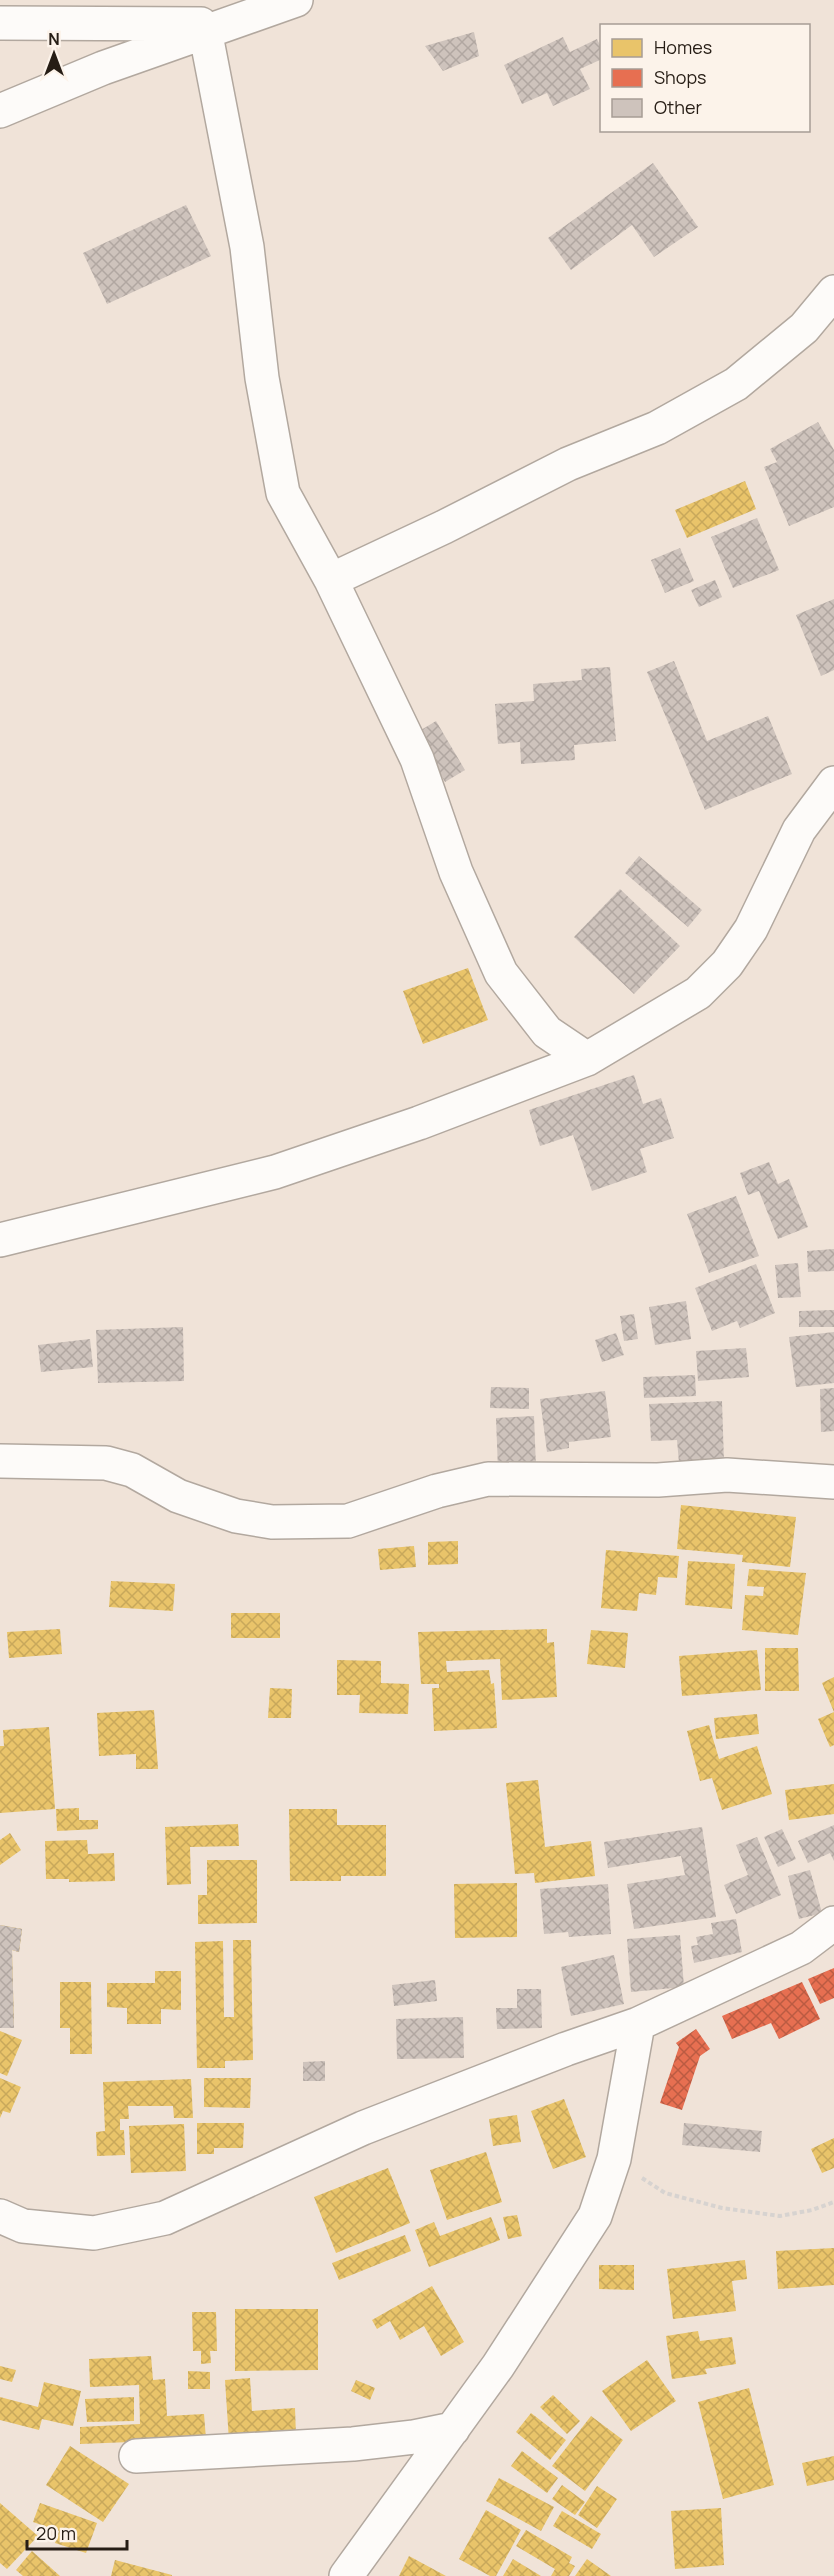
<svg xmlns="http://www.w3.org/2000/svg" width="834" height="2576" viewBox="0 0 834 2576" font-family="Manrope,sans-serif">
  <defs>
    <pattern id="homes-cross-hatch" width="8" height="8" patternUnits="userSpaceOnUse" patternTransform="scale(1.5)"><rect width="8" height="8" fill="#e9c46a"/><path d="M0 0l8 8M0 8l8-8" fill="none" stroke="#c8a85b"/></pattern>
    <pattern id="shops-cross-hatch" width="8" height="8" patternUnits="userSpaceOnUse" patternTransform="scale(1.5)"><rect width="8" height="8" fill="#e76f51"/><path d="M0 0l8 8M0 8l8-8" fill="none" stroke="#bb5b42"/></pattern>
    <pattern id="building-cross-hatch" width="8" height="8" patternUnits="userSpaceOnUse" patternTransform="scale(1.5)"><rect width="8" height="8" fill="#cec3bc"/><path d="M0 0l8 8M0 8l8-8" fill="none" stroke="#b1a7a1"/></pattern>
  </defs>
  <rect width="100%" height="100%" fill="#f0e3d8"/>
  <path fill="url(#homes-cross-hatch)" d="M745,481L756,509L687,538L675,510Z
    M468,968L488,1020L423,1044L403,991Z
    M681,1505L796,1517L790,1567L742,1562L743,1555L677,1549Z
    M458,1541V1564L428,1565V1542Z
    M414,1546L416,1567L380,1570L378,1549Z
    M606,1550L679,1556L677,1578L658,1577L656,1595L639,1593L637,1611L601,1608Z
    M688,1561L735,1564L732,1609L685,1605Z
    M749,1569L806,1573L798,1635L742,1630L745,1595L763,1596L764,1587L747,1586Z
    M111,1581L175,1584L173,1611L109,1607Z
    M231,1613H280V1638H231Z
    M60,1629L62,1654L9,1658L7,1632Z
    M547,1629V1643L554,1642L557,1697L502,1700L500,1659L446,1661L447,1672L489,1670L491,1684L494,1683L497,1728L434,1731L432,1688H439V1684H421L418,1632Z
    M591,1630L628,1633L625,1668L587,1664Z
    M765,1648H798L799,1691H765Z
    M757,1650L761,1690L682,1696L679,1656Z
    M337,1660L381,1661V1683L409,1684L408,1714L359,1713L360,1695H337Z
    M834,1677V1712L822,1683Z
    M270,1688L292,1689L291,1718H268Z
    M154,1710L158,1769H136V1754L99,1756L97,1713Z
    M834,1712V1745L830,1747L818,1719Z
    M757,1714L759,1734L716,1739L714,1718Z
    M709,1725L719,1759L757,1746L772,1794L722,1810L712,1778L700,1781L687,1731Z
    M49,1727L55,1809L0,1813V1746H4L3,1730Z
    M538,1780L545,1847L591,1841L595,1876L535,1883L534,1873L515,1874L506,1783Z
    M834,1784V1814L789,1820L785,1790Z
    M79,1808V1820H98V1829L57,1831L56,1809Z
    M289,1809H337V1825H386V1876H341V1881H290Z
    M238,1824L239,1846L190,1847L191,1884L167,1885L165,1827Z
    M10,1833L21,1850L0,1865V1840Z
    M87,1840L88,1854L114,1853L115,1881L69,1882V1879H46L45,1841Z
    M207,1860H257V1923L198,1924V1895H207Z
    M517,1883V1937L455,1938L454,1884Z
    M0,1925L22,1929L19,1952L12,1950L14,2028H0Z
    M233,1940H251L253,2060L225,2061V2068H197L195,1942L223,1941L224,2017H234Z
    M155,1971H181V2010L161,2009V2024H127V2008L107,2007V1983H155Z
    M60,1982H91L92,2054H70V2028H60Z
    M0,2031L22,2040L7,2076L0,2073Z
    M0,2078L21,2087L10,2113L3,2111L0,2118Z
    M204,2078H251L250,2108L204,2107Z
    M191,2079L193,2118H174L173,2106H128L129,2119H120V2130H124L125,2155L97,2156L96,2132L105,2131L103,2082Z
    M564,2099L586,2157L553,2169L531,2111Z
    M517,2115L521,2142L493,2146L489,2119Z
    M197,2123H244L243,2148H214V2154H197Z
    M184,2124L186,2171L131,2173L129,2126Z
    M834,2138V2168L822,2173L811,2149Z
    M486,2152L502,2202L447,2220L430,2170Z
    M388,2168L410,2223L336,2253L314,2197Z
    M517,2215L522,2236L508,2239L503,2217Z
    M491,2217L500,2240L429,2267L415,2230L434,2222L440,2236Z
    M405,2235L411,2251L339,2280L332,2263Z
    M834,2248V2285L778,2289L776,2251Z
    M745,2260L747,2279L732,2281L736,2311L673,2319L667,2269Z
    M599,2265H634V2290L599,2289Z
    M432,2286L464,2342L441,2356L424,2326L400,2340L390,2321L377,2329L372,2320Z
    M235,2309H318V2370L235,2371Z
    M192,2312H216L217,2351H210L211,2363L201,2364V2351H193Z
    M698,2331L700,2341L732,2337L736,2364L705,2369L707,2374L672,2379L666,2336Z
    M151,2356L153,2380L165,2379L167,2416L204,2414L206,2439L80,2444V2427L140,2424L139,2385L90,2387L89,2359Z
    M647,2360L676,2401L631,2431L602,2391Z
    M0,2366L16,2370L12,2382L0,2379Z
    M188,2371L210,2372V2389H188Z
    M250,2378L252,2411L295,2408L296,2436L229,2441L225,2380Z
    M356,2380L375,2388L370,2400L351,2391Z
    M44,2382L81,2391L73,2426L42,2419L39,2430L0,2420V2397L38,2407Z
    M749,2388L774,2485L723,2499L698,2402Z
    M553,2395L580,2421L567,2434L540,2407Z
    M134,2397V2421L87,2422L85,2399Z
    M531,2413L566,2440L550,2460L516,2432Z
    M591,2416L623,2440L585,2491L552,2466Z
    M70,2446L129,2484L103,2522L46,2485Z
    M522,2451L558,2478L547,2493L511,2466Z
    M834,2456V2480L807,2486L802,2463Z
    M499,2478L554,2507L541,2531L486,2501Z
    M562,2485L585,2502L575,2515L552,2499Z
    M597,2486L617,2499L597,2528L578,2515Z
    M0,2503L38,2536L7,2569L0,2563Z
    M40,2503L97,2523L86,2553L55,2543L59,2531L33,2522Z
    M721,2508L724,2565L675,2569L671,2511Z
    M486,2510L521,2530L496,2576H490L459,2559Z
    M562,2511L601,2534L592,2549L553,2526Z
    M526,2530L572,2557L569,2563L575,2566L569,2576H551L555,2569L516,2546Z
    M32,2551L60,2576H23L16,2570Z
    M409,2556L446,2576H399Z
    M513,2559L541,2576H503Z
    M587,2559L611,2576H575Z
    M115,2560L172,2575V2576H111Z"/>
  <path fill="url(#shops-cross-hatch)" d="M834,1968V1998L820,2004L808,1979Z
    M802,1982L820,2019L779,2039L771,2023L732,2039L722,2016Z
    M696,2029L710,2049L700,2056L682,2110L660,2103L679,2047L676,2043Z"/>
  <path fill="url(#building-cross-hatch)" d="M474,32L479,56L443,71L425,46Z
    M563,37L570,52L597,39L602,49V59L580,69L590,89L553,106L547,93L522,104L504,65Z
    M653,163L698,227L654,257L632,225L571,270L548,238Z
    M186,205L211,256L107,304L83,253Z
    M818,422L834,450V507L789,526L764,467L777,462L770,449Z
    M757,518L779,570L733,588L711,537Z
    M680,548L694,581L665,593L651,560Z
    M715,580L722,597L699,607L691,590Z
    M834,599V670L821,676L796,615Z
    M674,661L707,741L768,716L792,774L705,810L647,672Z
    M610,667L616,741L574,745L575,760L521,764L520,742L498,744L495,704L534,701L533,684L582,680L581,669Z
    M436,721L465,770L445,782L416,733Z
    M639,856L702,910L688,927L625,873Z
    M620,889L680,946L634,994L574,937Z
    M634,1075L643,1104L661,1098L674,1138L640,1149L647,1172L592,1191L573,1135L540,1146L529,1110Z
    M769,1162L778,1184L789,1179L808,1227L778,1239L759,1191L748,1195L740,1173Z
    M736,1196L759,1256L709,1273L687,1214Z
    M834,1249V1271L808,1272L807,1251Z
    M798,1263L801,1297L778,1298L775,1265Z
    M756,1264L775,1313L740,1328L737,1321L712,1331L695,1288Z
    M686,1301L691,1339L655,1345L649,1307Z
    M834,1310V1327H799V1311Z
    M634,1314L638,1339L624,1341L620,1316Z
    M183,1327L184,1381L98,1383L96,1330Z
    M834,1332V1383L796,1387L789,1337Z
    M616,1333L624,1355L602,1362L595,1340Z
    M90,1339L93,1367L41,1372L38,1345Z
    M746,1348L749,1377L698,1381L696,1351Z
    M695,1375L696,1396L644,1398L643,1377Z
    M491,1387L529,1388V1409L490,1408Z
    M834,1388V1431L821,1432L820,1389Z
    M605,1391L611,1437L569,1442V1448L547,1452L540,1399Z
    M722,1401L724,1462L679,1463L677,1440L651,1441L649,1404Z
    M534,1416L536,1468L498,1470L496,1418Z
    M834,1825V1861L830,1853L808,1863L798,1841Z
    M702,1827L716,1917L634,1929L627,1884L685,1875L681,1856L608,1868L604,1842Z
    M782,1829L796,1859L778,1867L764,1837Z
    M757,1837L781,1895L736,1914L724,1885L748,1875L736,1845Z
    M810,1870L822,1913L799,1919L788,1876Z
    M608,1884L611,1934L569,1937L568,1932L544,1934L540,1889Z
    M736,1919L742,1952L694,1963L691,1946L698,1945L696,1937L713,1934L711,1923Z
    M0,1925L22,1929L19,1952L12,1950L14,2028H0Z
    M680,1935L684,1987L631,1992L627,1939Z
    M614,1955L624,2004L571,2016L561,1967Z
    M435,1980L437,2001L394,2006L392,1985Z
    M517,1989H541L542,2028L497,2029L496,2008H517Z
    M463,2017L464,2058L397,2059L396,2019Z
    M325,2061V2081H303V2062Z
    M684,2123L762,2131L760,2152L682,2145Z"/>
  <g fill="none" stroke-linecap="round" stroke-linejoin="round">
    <g stroke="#b2a89f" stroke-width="36">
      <path id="minor" d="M0,23L201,24
        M205,30L247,247L262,378L283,493L331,580L417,759L456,872L501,973L547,1032L587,1059
        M0,111L103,68L296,0
        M331,580L444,527L568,464L657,428L736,384L804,328L834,292
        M0,1240L275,1172L419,1123L587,1059L698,993L727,964L751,929L799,830L834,783
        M0,1461L106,1463L132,1470L178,1496L236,1516L272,1522L348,1521L437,1491L488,1479L658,1480L727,1475L834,1482
        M0,2216L23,2226L94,2233L165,2218L363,2128L566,2049L638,2024L801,1948L834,1923
        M136,2456L353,2444L414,2437L453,2429
        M346,2576L498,2366L595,2216L614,2159L638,2024"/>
    </g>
    <path stroke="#d7d3d0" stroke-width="4" stroke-dasharray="4.5 3" stroke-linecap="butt" d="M642,2178L665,2193L722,2208L780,2216L812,2210L834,2202"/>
    <use href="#minor" stroke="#fdfbf9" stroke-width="33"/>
  </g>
  <rect x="600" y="24" width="210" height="108" fill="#fcf3ea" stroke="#a69d95" stroke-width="1.5"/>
  <rect x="612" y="39" width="30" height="18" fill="#e9c46a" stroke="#a69d95" stroke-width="1.5"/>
  <text x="654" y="54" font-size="18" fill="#261d15">Homes</text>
  <rect x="612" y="69" width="30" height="18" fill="#e76f51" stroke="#a69d95" stroke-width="1.5"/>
  <text x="654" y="84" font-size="18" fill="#261d15">Shops</text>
  <rect x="612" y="99" width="30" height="18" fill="#cec3bc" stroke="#a69d95" stroke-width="1.5"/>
  <text x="654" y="114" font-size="18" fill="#261d15">Other</text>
  <g transform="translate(54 54)" stroke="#fcf3ea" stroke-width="4.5" paint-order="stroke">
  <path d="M0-4.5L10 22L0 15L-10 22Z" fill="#261d15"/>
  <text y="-9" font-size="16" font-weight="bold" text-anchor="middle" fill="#261d15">N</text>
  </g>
  <path d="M27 2540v9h100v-9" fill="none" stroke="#261d15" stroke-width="3"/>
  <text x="36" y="2540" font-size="18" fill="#261d15" stroke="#fcf3ea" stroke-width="4.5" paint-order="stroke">20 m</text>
</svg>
